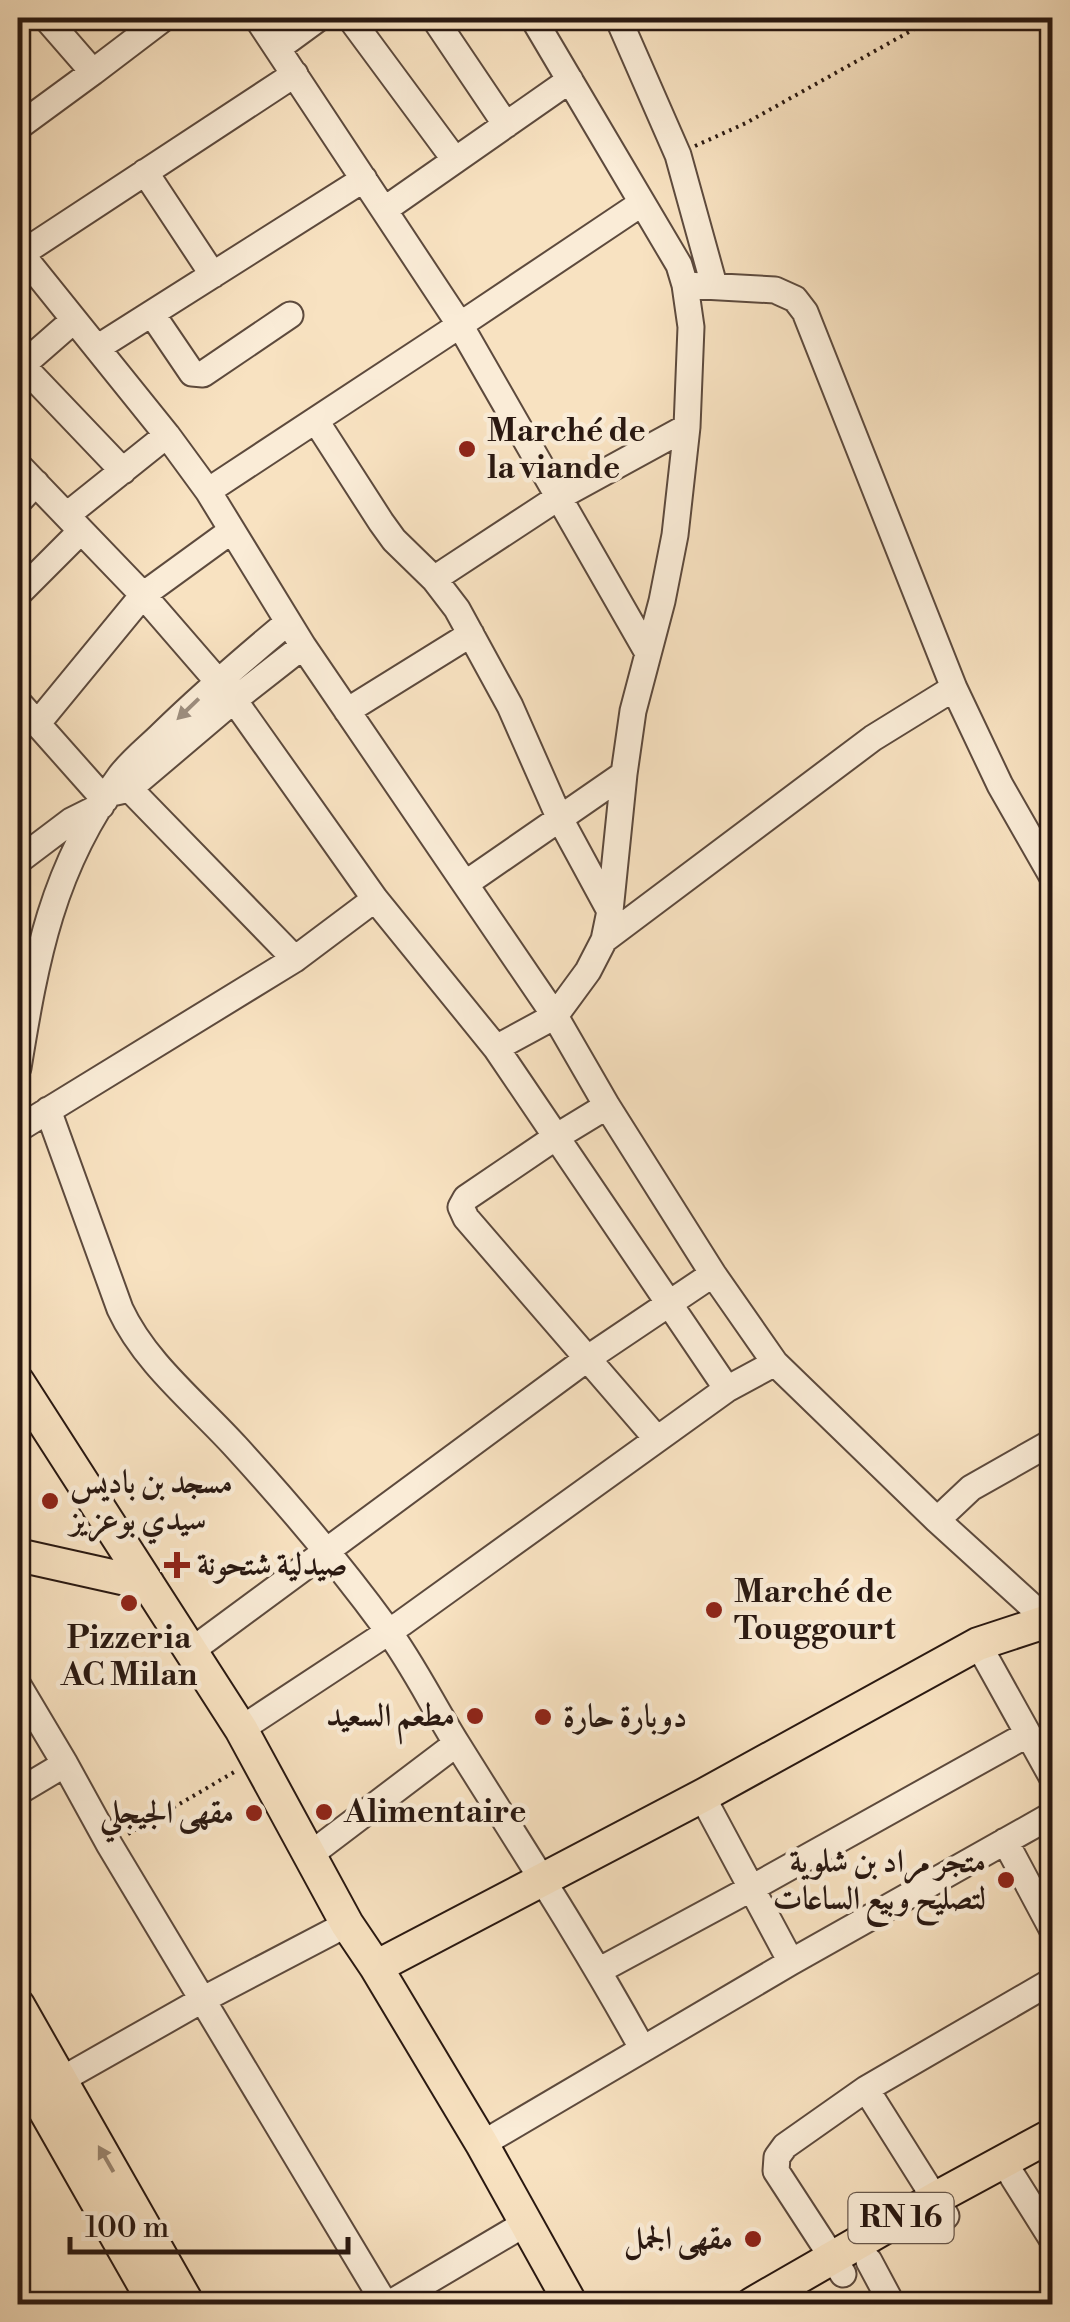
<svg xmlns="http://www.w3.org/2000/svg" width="1070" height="2322" viewBox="0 0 1070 2322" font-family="'Libre Bodoni',Amiri,serif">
  <rect width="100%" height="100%" fill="#f8e2c1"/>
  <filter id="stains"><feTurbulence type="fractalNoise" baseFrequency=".002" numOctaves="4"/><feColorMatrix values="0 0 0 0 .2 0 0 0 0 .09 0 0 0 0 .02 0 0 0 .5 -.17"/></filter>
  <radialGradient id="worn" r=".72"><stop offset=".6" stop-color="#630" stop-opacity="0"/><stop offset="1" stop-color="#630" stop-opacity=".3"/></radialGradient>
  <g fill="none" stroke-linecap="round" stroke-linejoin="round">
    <g stroke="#5d4a3d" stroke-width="29">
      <path id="minor" d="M46,18L93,72L164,18
        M257,18L460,325L648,653
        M350,18L455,160
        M434,18L506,125
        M618,18L678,155L714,285
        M278,48L319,18
        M18,127L93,72
        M145,172L213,275
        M384,210L570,80
        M18,250L167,435L208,491L303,646L555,1016L607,1106L713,1274L775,1363L937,1520L1048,1621
        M21,254L295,74
        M685,285L775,290L795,299L805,312L954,688L1000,785L1052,876
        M152,314L192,373L203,374L290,315
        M97,348L364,179
        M18,361L123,471
        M18,369L74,320
        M316,421L381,522L394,540L434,579L457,609L510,706L559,817L610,911
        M18,465L143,595L234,700L375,899L496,1048L555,1016L588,971L604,940L610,911L624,774L633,711L662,601L675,535L687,427L691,327L685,285L679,265L533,18
        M208,491L460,325L642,203
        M18,502L36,483
        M67,515L167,435
        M434,579L559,497L687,427
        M18,594L81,531
        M18,702L105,800
        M347,711L471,634
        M37,724L143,595L231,531
        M119,778L295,959
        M116,792L129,789L234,700L303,646
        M18,861L71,821L101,806
        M465,884L624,774
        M604,940L873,738L954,688
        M496,1048L727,1389
        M18,1068C36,958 52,868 120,776C132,760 149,747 163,733C203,694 245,658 288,622
        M607,1106L556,1137L466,1198L461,1207L466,1218L657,1439
        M48,1110L120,1309C145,1363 196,1403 236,1447C289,1505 340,1565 386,1628C413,1664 433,1706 457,1744C520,1845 585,1944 642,2048
        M18,1129L295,959L375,899
        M937,1520L971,1488L1052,1442
        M978,1644L1052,1777
        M191,1651L588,1358L713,1274
        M18,1685L65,1764L109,1844L385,2304
        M241,1729L402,1623L727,1389L775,1363
        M18,1792L65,1764
        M702,1796L791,1962
        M1005,1841L1052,1929
        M311,1854L456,1744
        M600,1970L752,1888L1028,1734
        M61,2080L202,2000L347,1924
        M482,2144L791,1962L1052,1815
        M1013,2177L1052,2239
        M946,2216L866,2089L1052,1981
        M869,2261L892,2304
        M843,2274L776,2171L777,2157L785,2146L866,2089
        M389,2304L526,2223"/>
    </g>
    <g stroke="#291811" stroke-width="36">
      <path id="major" d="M18,1382L241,1729L347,1924L376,1967L482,2144L571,2304
        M18,1555L148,1584
        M376,1967L702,1796L978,1644L1048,1621L1052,1625
        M18,2005L188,2304
        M18,2063L155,2304
        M752,2304L936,2198L1052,2135"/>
    </g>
    <path stroke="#291811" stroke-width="4" stroke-dasharray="2.5 5" stroke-linecap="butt" d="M695,146L746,123L934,18
      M128,1834L236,1771"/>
    <use href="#minor" stroke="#faecd7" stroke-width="25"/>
    <use href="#major" stroke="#f8e2c1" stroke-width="32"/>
  </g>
  <defs><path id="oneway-solid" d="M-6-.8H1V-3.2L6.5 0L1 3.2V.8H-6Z" transform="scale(2.5)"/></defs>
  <use fill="#9c8d7e" href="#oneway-solid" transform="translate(188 709) rotate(136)"/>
  <use fill="#9b8772" href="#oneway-solid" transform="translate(106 2159) rotate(-120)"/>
  <g fill="#8f2418" stroke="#faecd7" stroke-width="4">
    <circle cx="467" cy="449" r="10"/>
    <circle cx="50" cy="1501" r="10"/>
    <path d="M172 1550h10v10h10v10h-10v10h-10v-10h-10v-10h10z"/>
    <circle cx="129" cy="1603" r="10"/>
    <circle cx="714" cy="1610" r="10"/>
    <circle cx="475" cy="1716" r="10"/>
    <circle cx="543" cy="1717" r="10"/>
    <circle cx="324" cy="1812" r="10"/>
    <circle cx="254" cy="1813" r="10"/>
    <circle cx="1006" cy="1880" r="10"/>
    <circle cx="753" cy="2239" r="10"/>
  </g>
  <g text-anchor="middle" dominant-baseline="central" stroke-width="9" stroke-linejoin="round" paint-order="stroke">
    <rect fill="#faecd7" stroke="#68584c" stroke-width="2.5" x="848.5" y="2193" width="105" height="50" rx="8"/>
    <g font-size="30" font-weight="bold" fill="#291811">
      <text x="901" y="2218">RN 16</text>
    </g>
    <g font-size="32" font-weight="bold" fill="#291811" stroke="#faecd7" text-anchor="start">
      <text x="487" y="431">Marché de<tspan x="487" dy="37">la viande</tspan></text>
      <text x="70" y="1483">مسجد بن باديس<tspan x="70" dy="37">سيدي بوعزيز</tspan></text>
      <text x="197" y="1565">صيدلية شتحونة</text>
      <text x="734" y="1592">Marché de<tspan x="734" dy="37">Touggourt</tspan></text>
      <text x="129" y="1638" text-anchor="middle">Pizzeria<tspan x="129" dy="37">AC Milan</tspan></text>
      <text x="455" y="1716" text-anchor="end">مطعم السعيد</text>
      <text x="563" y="1717">دوبارة حارة</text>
      <text x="344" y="1812">Alimentaire</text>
      <text x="234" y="1813" text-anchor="end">مقهى الجيجلي</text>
      <text x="986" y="1862" text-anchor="end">متجر مراد بن شلوية<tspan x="986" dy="37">لتصليح وبيع الساعات</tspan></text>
      <text x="733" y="2239" text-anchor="end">مقهى الجمل</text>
    </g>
  </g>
  <rect width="1070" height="2322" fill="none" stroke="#f8e2c1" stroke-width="60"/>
  <rect x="20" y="20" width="1030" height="2282" fill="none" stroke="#291811" stroke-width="5"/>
  <rect x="30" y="30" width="1010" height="2262" fill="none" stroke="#291811" stroke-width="2.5"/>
  <path d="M70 2237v15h278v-15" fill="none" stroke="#291811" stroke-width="5"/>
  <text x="85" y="2237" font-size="30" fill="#291811" stroke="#faecd7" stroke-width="8" paint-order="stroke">100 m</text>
  <rect width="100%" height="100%" filter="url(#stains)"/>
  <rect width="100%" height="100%" fill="url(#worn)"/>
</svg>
